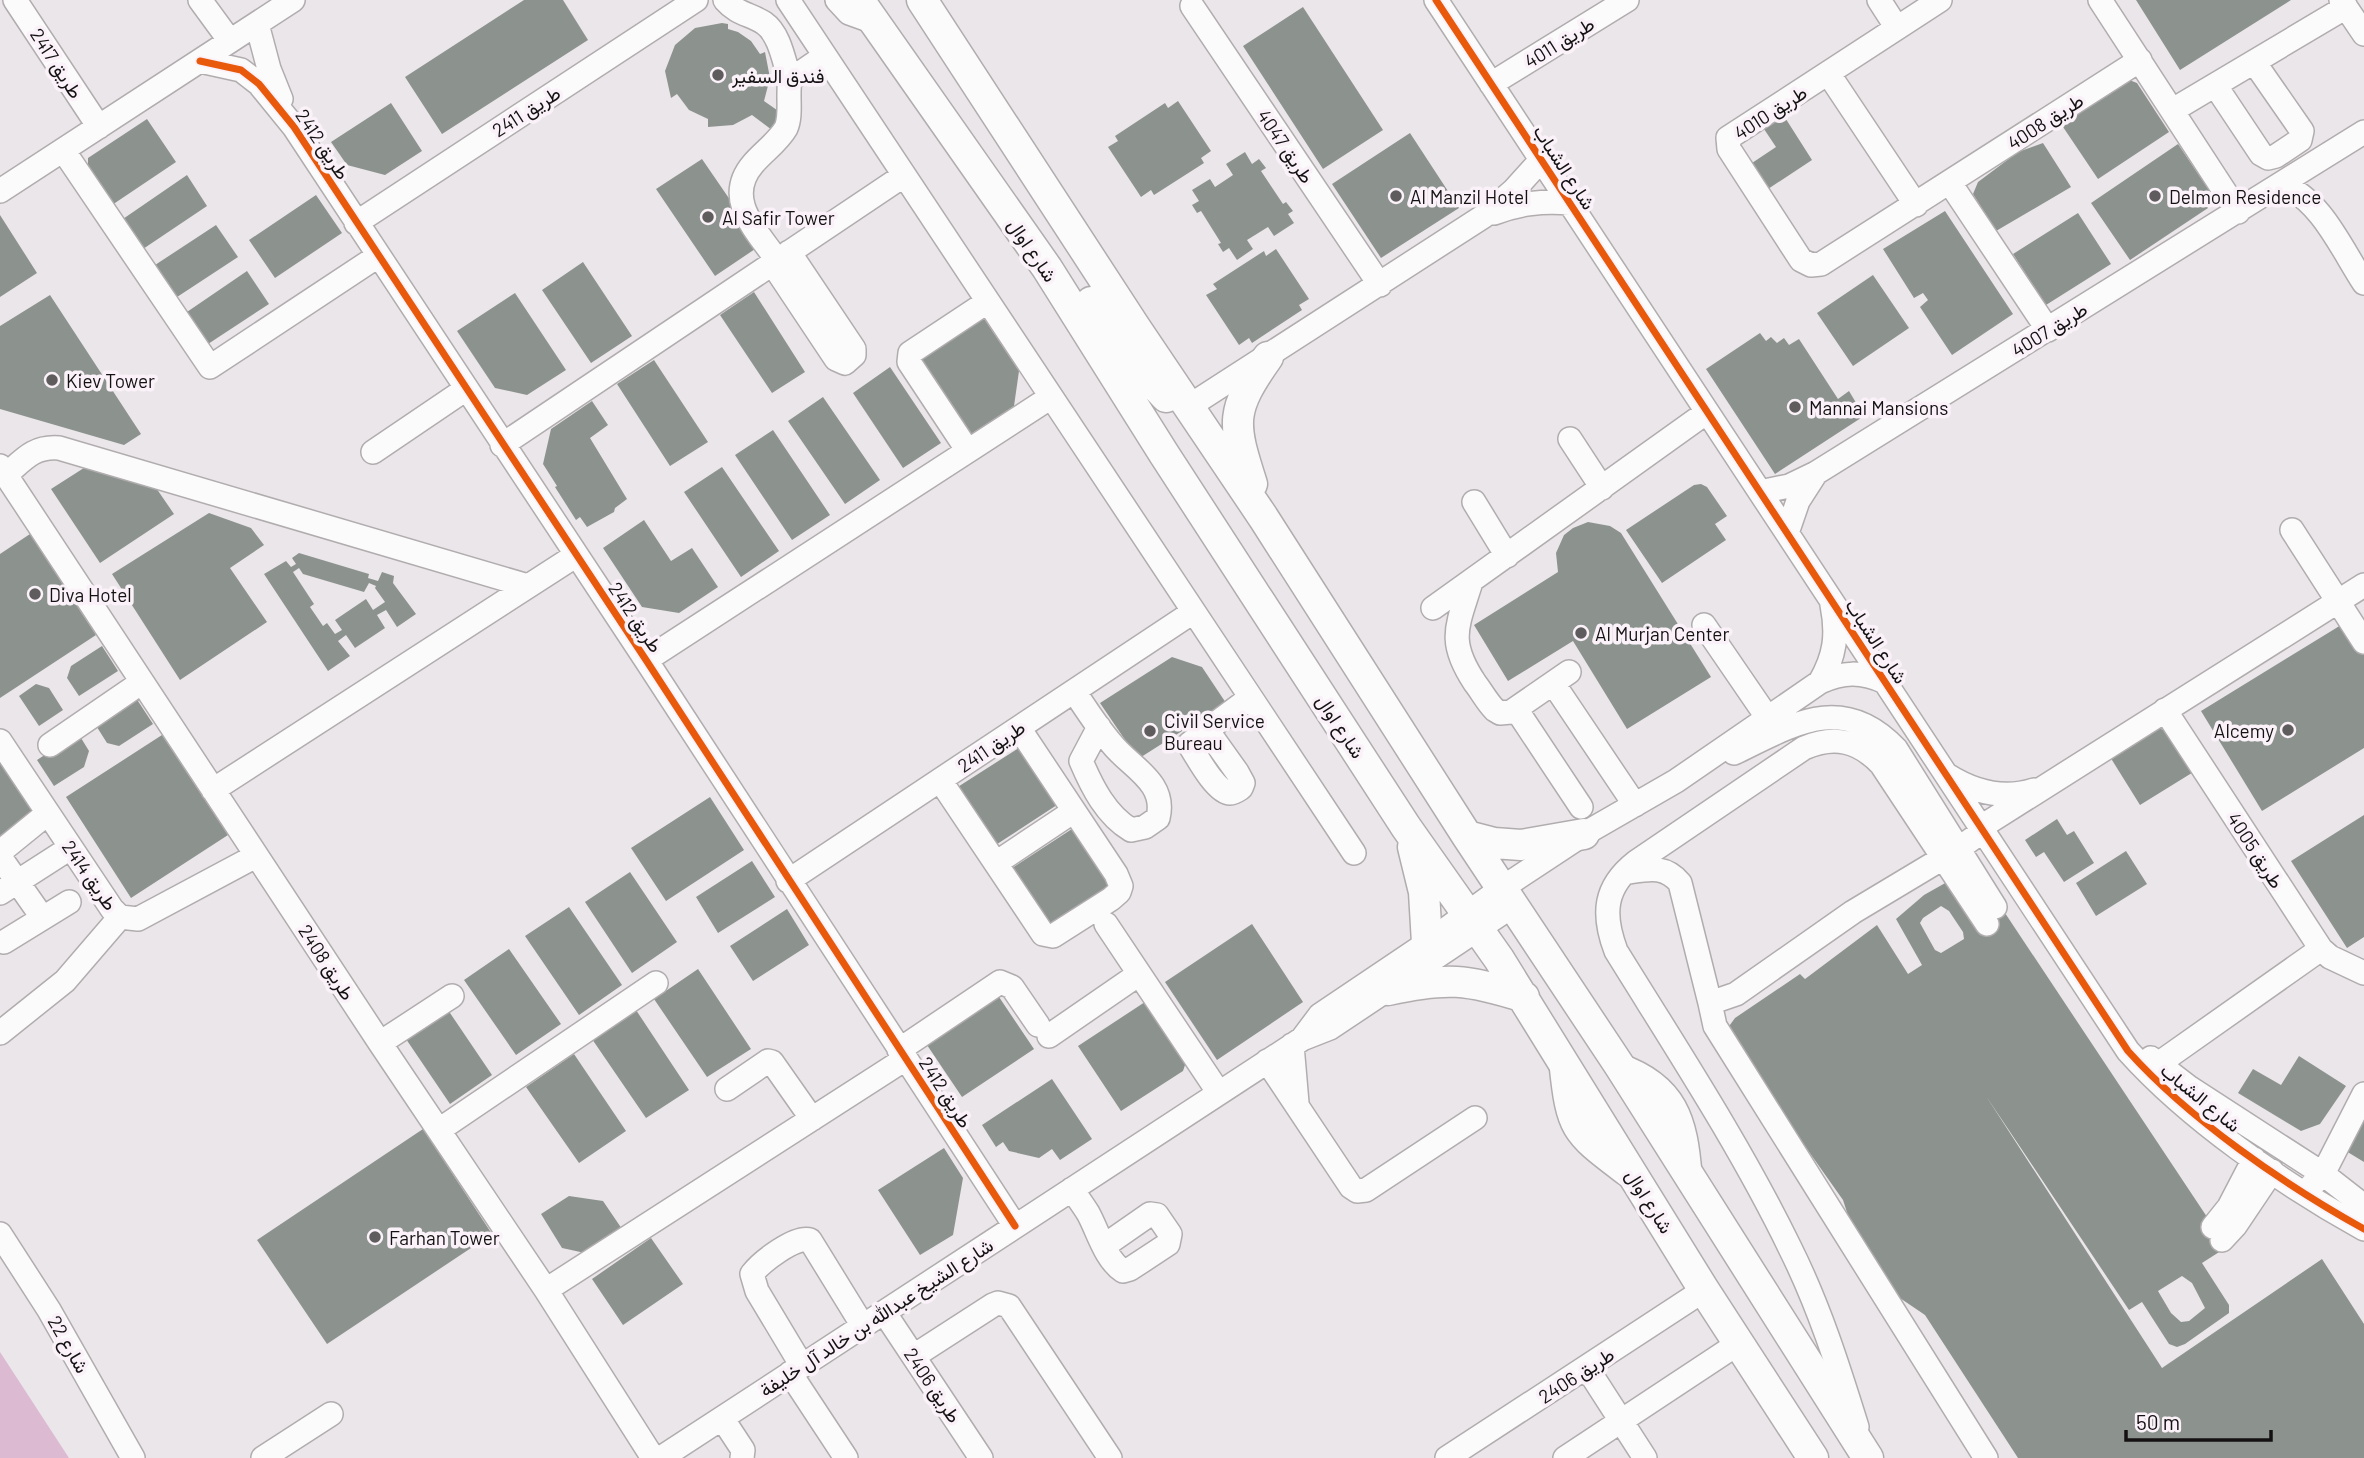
<svg xmlns="http://www.w3.org/2000/svg" width="2364" height="1458" viewBox="0 0 2364 1458" font-family="Barlow,Vazirmatn,sans-serif">
  <rect width="100%" height="100%" fill="#ebe6e9"/>
  <path fill="#dcbbd2" d="M0,1352L69,1458H0Z"/>
  <path fill="#8c938f" fill-rule="evenodd" d="M524,0H563L588,40L442,134L405,77Z
    M2136,0H2291L2180,70Z
    M1303,7L1383,130L1323,169L1243,46Z
    M722,23L728,24V29L738,32L751,41L760,54L765,52L770,78L764,101L784,115L772,130L752,115L733,125L708,127V119L689,110L677,94L671,98L665,71L675,45L695,28Z
    M2124,78L2137,83L2169,132L2098,179L2059,121Z
    M1178,101L1211,151L1201,158L1204,163L1154,195L1151,190L1141,197L1108,147L1118,141L1115,136L1165,103L1168,108Z
    M391,103L422,151L385,175L347,165L331,142Z
    M1784,116L1812,160L1768,189L1752,163L1776,147L1764,129Z
    M147,119L176,162L109,207L88,180V158Z
    M1410,133L1459,208L1381,258L1332,184Z
    M2043,143L2071,187L1996,231L1973,194L1978,182L2018,152Z
    M2178,144L2209,190L2208,208L2130,260L2091,203Z
    M1245,152L1252,164L1259,159L1266,168L1261,171L1283,204L1286,202L1293,211L1288,214L1294,223L1274,236L1268,227L1247,240L1253,249L1237,260L1229,248L1223,252L1218,244L1221,243L1201,211L1197,213L1192,205L1199,201L1192,190L1210,179L1215,187L1233,175L1226,164Z
    M702,159L761,245L715,276L656,189Z
    M187,175L207,206L140,251L120,221Z
    M316,195L342,233L275,278L249,240Z
    M1945,211L2013,314L1952,355L1920,307L1928,300L1923,293L1914,298L1883,249Z
    M2078,213L2111,264L2046,305L2013,254Z
    M0,215L37,273L0,297Z
    M216,225L238,257L174,299L152,267Z
    M1276,249L1309,299L1299,305L1302,310L1252,343L1249,338L1239,345L1206,295L1217,289L1213,284L1264,251L1266,256Z
    M583,262L632,336L591,363L542,290Z
    M247,271L269,304L205,346L184,314Z
    M1873,275L1909,328L1853,366L1817,313Z
    M754,292L805,372L772,393L720,315Z
    M515,293L566,370L527,395L495,388L457,331Z
    M50,295L141,434L124,445L0,409V326Z
    M981,314L1019,371L1014,406L968,436L916,357Z
    M1760,333L1766,341L1771,337L1777,343L1784,338L1789,345L1799,339L1838,399L1849,391L1864,416L1775,474L1706,369Z
    M654,360L708,442L670,466L617,384Z
    M890,367L941,443L903,468L853,393Z
    M823,397L880,480L845,504L788,421Z
    M592,401L608,425L590,438L627,499L615,508L614,512L587,527L580,517L576,520L555,487L557,486L543,464L551,429Z
    M773,430L830,515L792,540L735,455Z
    M87,466L152,482L174,514L100,563L51,489Z
    M722,467L779,551L741,577L684,492Z
    M1701,484L1707,487L1727,516L1715,524L1726,540L1662,583L1626,530L1694,485Z
    M209,513L251,528L264,545L230,568L267,622L180,680L112,574Z
    M644,520L671,561L692,548L718,587L679,613L642,607L603,548Z
    M1588,522L1610,526L1621,533L1711,677L1627,729L1573,641L1508,681L1474,625L1558,572L1556,553L1564,535L1573,528Z
    M30,534L96,635L0,698V554Z
    M299,553L369,574L368,578L378,581L382,572L394,576L393,583L416,614L397,627L386,610L377,615L385,628L355,648L346,635L338,641L350,656L328,671L264,574L286,561L291,567L296,564L292,558ZM299,568L303,574L364,592L369,583L376,586L375,588L385,602L373,610L366,599L335,620L342,630L335,634L327,623L323,626L310,607L314,604L293,572Z
    M2346,622L2364,652V748L2262,811L2201,711Z
    M102,646L118,671L79,696L67,678L71,666Z
    M1172,657L1202,667L1226,703L1138,759L1100,703Z
    M36,684L49,688L63,710L39,726L19,696Z
    M136,698L153,724L119,746L107,743L95,724Z
    M2151,725L2171,733L2195,771L2140,805L2107,752Z
    M78,733L89,751L84,767L54,786L37,760Z
    M162,735L228,835L131,898L66,797Z
    M1025,744L1063,801L991,848L953,790Z
    M0,758L35,814L0,836Z
    M710,797L744,850L666,901L631,848Z
    M2364,815V937L2347,948L2291,861Z
    M2057,819L2067,835L2074,831L2094,863L2064,882L2044,852L2036,857L2025,840Z
    M1078,825L1116,883L1044,929L1006,872Z
    M2126,851L2147,884L2096,916L2076,883Z
    M752,861L775,897L718,933L696,897Z
    M630,872L677,942L632,973L585,902Z
    M1947,882L2000,915L2005,913L2227,1247L2202,1263L2229,1305V1313L2185,1344L2177,1347L2169,1344L2142,1302L2129,1310L1986,1096L2162,1368L2322,1259L2364,1324V1458H2018L1925,1315L1894,1294L1852,1228L1843,1200L1732,1043L1727,1029L1735,1018L1800,974L1805,979L1877,925L1908,974L1922,965L1896,919L1924,895ZM1941,906L1949,911L1963,932L1964,939L1941,953L1935,950L1920,923L1923,918ZM2182,1276L2192,1283L2205,1308L2189,1321L2181,1322L2171,1313L2158,1291Z
    M569,907L622,985L579,1015L525,936Z
    M787,909L809,945L753,981L730,946Z
    M1252,924L1303,1002L1217,1060L1165,982Z
    M509,949L561,1024L516,1055L464,980Z
    M698,969L751,1049L707,1077L654,999Z
    M999,997L1034,1049L962,1097L927,1045Z
    M1148,1000L1187,1059L1183,1071L1121,1111L1078,1046Z
    M448,1010L492,1075L450,1104L406,1039Z
    M636,1010L689,1090L646,1118L592,1039Z
    M574,1054L626,1131L579,1163L526,1087Z
    M2299,1056L2346,1086L2320,1124L2301,1131L2238,1093L2253,1069L2281,1085Z
    M1052,1079L1092,1139L1060,1160L1052,1149L1039,1158L1009,1151L1003,1142L996,1147L982,1125Z
    M2364,1108V1162L2341,1148Z
    M423,1129L492,1234L327,1344L257,1240Z
    M944,1148L963,1178L953,1235L920,1255L878,1190Z
    M569,1196L603,1201L622,1229L585,1253L562,1248L541,1214Z
    M651,1238L683,1284L623,1325L592,1279Z"/>
  <g fill="none" stroke-linecap="round" stroke-linejoin="round">
    <g stroke="#b1adaf" stroke-width="26">
      <path id="minor" d="M15,0L99,127
        M200,0L230,41
        M725,0C737,14 750,14 764,23C780,34 784,62 790,80
        M788,0L1354,853
        M837,0L849,13L874,22
        M1436,0L2128,1051C2189,1119 2283,1184 2364,1229
        M1879,0L1897,28
        M1940,0L1728,138L1729,149L1801,260L1811,265L1821,264L2140,60
        M2100,0L2238,212
        M2341,0L2364,34
        M1192,6L1380,285
        M257,24L269,69L281,99
        M200,61L241,70L259,84L294,127L646,660L1015,1226
        M1828,73L1916,205
        M1491,84L1627,0
        M2215,85L2261,154L2268,158L2276,156L2300,140L2302,131L2254,62
        M2173,110L2346,7
        M63,150L210,367L378,256
        M1950,183L2048,330
        M2282,184C2322,201 2341,248 2364,283
        M0,191L293,0
        M1494,213C1520,203 1542,201 1570,203
        M356,223L696,0
        M777,260C757,231 723,199 753,164C763,152 778,142 786,128C792,115 787,95 790,80L825,56
        M772,263L836,359L845,363L854,355V349L789,252
        M1188,407L1484,216L1514,190L1541,160
        M1570,439L1602,488
        M502,445L903,176
        M968,451L909,362L910,353L987,302
        M373,452L466,389
        M0,466L380,1043L546,1290L653,1458
        M6,475C24,459 34,446 59,448L528,586
        M1760,492L1789,486L1816,473L2364,132
        M1474,502L1507,556
        M2292,530L2364,642
        M1787,533L1798,501L1816,473
        M1471,582C1457,627 1447,641 1475,683C1482,692 1487,702 1495,710L1500,713L1511,712L1569,672
        M1433,608L1707,412
        M1704,625L1767,717
        M646,660L1051,397
        M1820,682C1835,656 1838,635 1832,605
        M1553,683L1635,805
        M1074,691C1086,709 1098,728 1112,744C1130,767 1167,782 1158,818L1145,827L1131,830C1106,815 1092,787 1081,761L1099,727
        M1516,709L1581,807
        M2165,710L2321,949L2330,957L2364,973
        M1207,730L1189,744C1196,755 1216,793 1230,793C1234,793 1238,790 1241,788L1243,783L1237,772L1207,730L1250,698
        M0,741L112,909L120,917L138,919L256,856
        M50,745L142,682
        M1734,753C1792,725 1842,692 1896,749L1995,907
        M1947,775C1974,792 2003,800 2034,790
        M940,780L1043,934L1053,936L1111,899L1119,892L1121,886L1116,874L1019,728
        M213,790L575,556
        M1981,827L2364,585
        M0,852L48,813
        M0,857L42,917
        M996,863L1074,811
        M1628,872C1649,869 1665,865 1680,883L1710,1003L1736,994L1853,912L1958,849L1983,831
        M788,881L1193,612
        M0,893L70,848
        M1106,924L1219,1093
        M4,942L69,902
        M1710,1003L1715,1026L1986,1458
        M0,1033L65,981L120,917
        M1049,1036L1139,974
        M1302,1039L1320,1015L1427,943L1502,888L1584,834L1676,781L1820,682C1843,672 1861,671 1885,682
        M380,1043L452,996
        M1292,1045L1297,1103
        M899,1050L1000,982L1012,987L1038,1025
        M2151,1058L2190,1088L2323,1174L2364,1206
        M1267,1061L1351,1187L1357,1191L1366,1190L1475,1118
        M1561,1064C1568,1133 1573,1134 1627,1175
        M2158,1064L2321,949
        M1619,1065C1676,1085 1686,1120 1690,1175
        M727,1089L768,1061L772,1062L812,1119
        M439,1130L656,983
        M2312,1185L2323,1174L2364,1094
        M1072,1189C1077,1197 1083,1205 1088,1213C1098,1231 1105,1259 1123,1271L1130,1269L1168,1244L1170,1234L1157,1215L1150,1214L1104,1246
        M2213,1227L2229,1207L2254,1159
        M0,1234L49,1310L133,1458
        M2222,1240L2235,1226L2272,1171
        M546,1290L905,1059
        M884,1312L981,1458
        M914,1356L993,1305L998,1303L1009,1306L1110,1458
        M802,1366L757,1291L752,1274C761,1262 796,1235 810,1240L863,1326
        M1587,1368L1645,1458
        M790,1373L846,1458
        M722,1418L743,1450L742,1458
        M1857,1427C1838,1366 1819,1306 1790,1248C1740,1145 1676,1048 1616,951C1602,914 1604,887 1636,862L1804,748C1834,735 1858,740 1881,764L1987,924
        M263,1458L331,1414
        M661,1458L1302,1039L1330,1028L1514,905
        M1447,1458L1704,1290
        M1565,1458L1739,1343"/>
    </g>
    <g stroke="#b1adaf" stroke-width="33">
      <path id="major" d="M859,0L1047,268L1164,454L1406,827L1499,959L1704,1290L1813,1458
        M922,0L1135,327L1263,517L1467,836L1619,1065L1868,1458
        M1091,302L1131,360L1166,397
        M1252,484C1232,422 1230,411 1268,357
        M1467,836L1494,843L1521,845L1584,834
        M1413,847L1424,892L1427,943
        M1388,990C1447,977 1467,979 1524,997"/>
    </g>
    <use href="#minor" stroke="#fcfbfc" stroke-width="23"/>
    <use href="#major" stroke="#fcfbfc" stroke-width="30"/>
    <g stroke="#faf2f8" stroke-width="11">
      <path id="cycleway" d="M1436,0L2128,1051C2189,1119 2283,1184 2364,1229
        M200,61L241,70L259,84L294,127L646,660L1015,1226"/>
    </g>
    <use href="#cycleway" stroke="#e8590c" stroke-width="7"/>
  </g>
  <g fill="#5f5c5e" stroke="#faf2f8" stroke-width="2.5">
    <circle cx="718" cy="75" r="7"/>
    <circle cx="1396" cy="196" r="7"/>
    <circle cx="2155" cy="196" r="7"/>
    <circle cx="708" cy="217" r="7"/>
    <circle cx="52" cy="380" r="7"/>
    <circle cx="1795" cy="407" r="7"/>
    <circle cx="35" cy="594" r="7"/>
    <circle cx="1581" cy="633" r="7"/>
    <circle cx="2288" cy="730" r="7"/>
    <circle cx="1150" cy="731" r="7"/>
    <circle cx="375" cy="1237" r="7"/>
  </g>
  <g text-anchor="middle" dominant-baseline="central" stroke-width="7" stroke-linejoin="round" paint-order="stroke">
    <g font-size="19" fill="#141113" stroke="#faf2f8">
      <text transform="translate(1559 42) rotate(-32)">طريق 4011</text>
      <text transform="translate(57 63) rotate(57)">طريق 2417</text>
      <text transform="translate(526 111) rotate(-33)">طريق 2411</text>
      <text transform="translate(1770 112) rotate(-33)">طريق 4010</text>
      <text transform="translate(2045 121) rotate(-33)">طريق 4008</text>
      <text transform="translate(323 144) rotate(56)">طريق 2412</text>
      <text transform="translate(1286 146) rotate(56)">طريق 4047</text>
      <text transform="translate(1565 167) rotate(57)">شارع الشباب</text>
      <text transform="translate(1033 250) rotate(56)">شارع اوال</text>
      <text transform="translate(2049 329) rotate(-32)">طريق 4007</text>
      <text transform="translate(636 617) rotate(56)">طريق 2412</text>
      <text transform="translate(1877 641) rotate(57)">شارع الشباب</text>
      <text transform="translate(1341 726) rotate(57)">شارع اوال</text>
      <text transform="translate(991 746) rotate(-34)">طريق 2411</text>
      <text transform="translate(2256 850) rotate(57)">طريق 4005</text>
      <text transform="translate(90 875) rotate(55)">طريق 2414</text>
      <text transform="translate(327 962) rotate(57)">طريق 2408</text>
      <text transform="translate(946 1092) rotate(57)">طريق 2412</text>
      <text transform="translate(2201 1097) rotate(39)">شارع الشباب</text>
      <text transform="translate(1650 1201) rotate(58)">شارع اوال</text>
      <text transform="translate(876 1317) rotate(-33)">شارع الشيخ عبدالله بن خالد آل خليفة</text>
      <text transform="translate(69 1344) rotate(60)">شارع 22</text>
      <text transform="translate(1576 1375) rotate(-33)">طريق 2406</text>
      <text transform="translate(933 1385) rotate(56)">طريق 2406</text>
    </g>
    <g font-size="19" fill="#141113" stroke="#faf2f8" text-anchor="start">
      <text x="732" y="75">فندق السفير</text>
      <text x="1410" y="196">Al Manzil Hotel</text>
      <text x="2169" y="196">Delmon Residence</text>
      <text x="722" y="217">Al Safir Tower</text>
      <text x="66" y="380">Kiev Tower</text>
      <text x="1809" y="407">Mannai Mansions</text>
      <text x="49" y="594">Diva Hotel</text>
      <text x="1595" y="633">Al Murjan Center</text>
      <text x="1164" y="720">Civil Service<tspan x="1164" dy="22">Bureau</tspan></text>
      <text x="2274" y="730" text-anchor="end">Alcemy</text>
      <text x="389" y="1237">Farhan Tower</text>
    </g>
  </g>
  <path d="M2126 1430v10h145v-10" fill="none" stroke="#141113" stroke-width="3.5"/>
  <text x="2136" y="1430" font-size="21" fill="#141113" stroke="#faf2f8" stroke-width="5" paint-order="stroke">50 m</text>
</svg>
